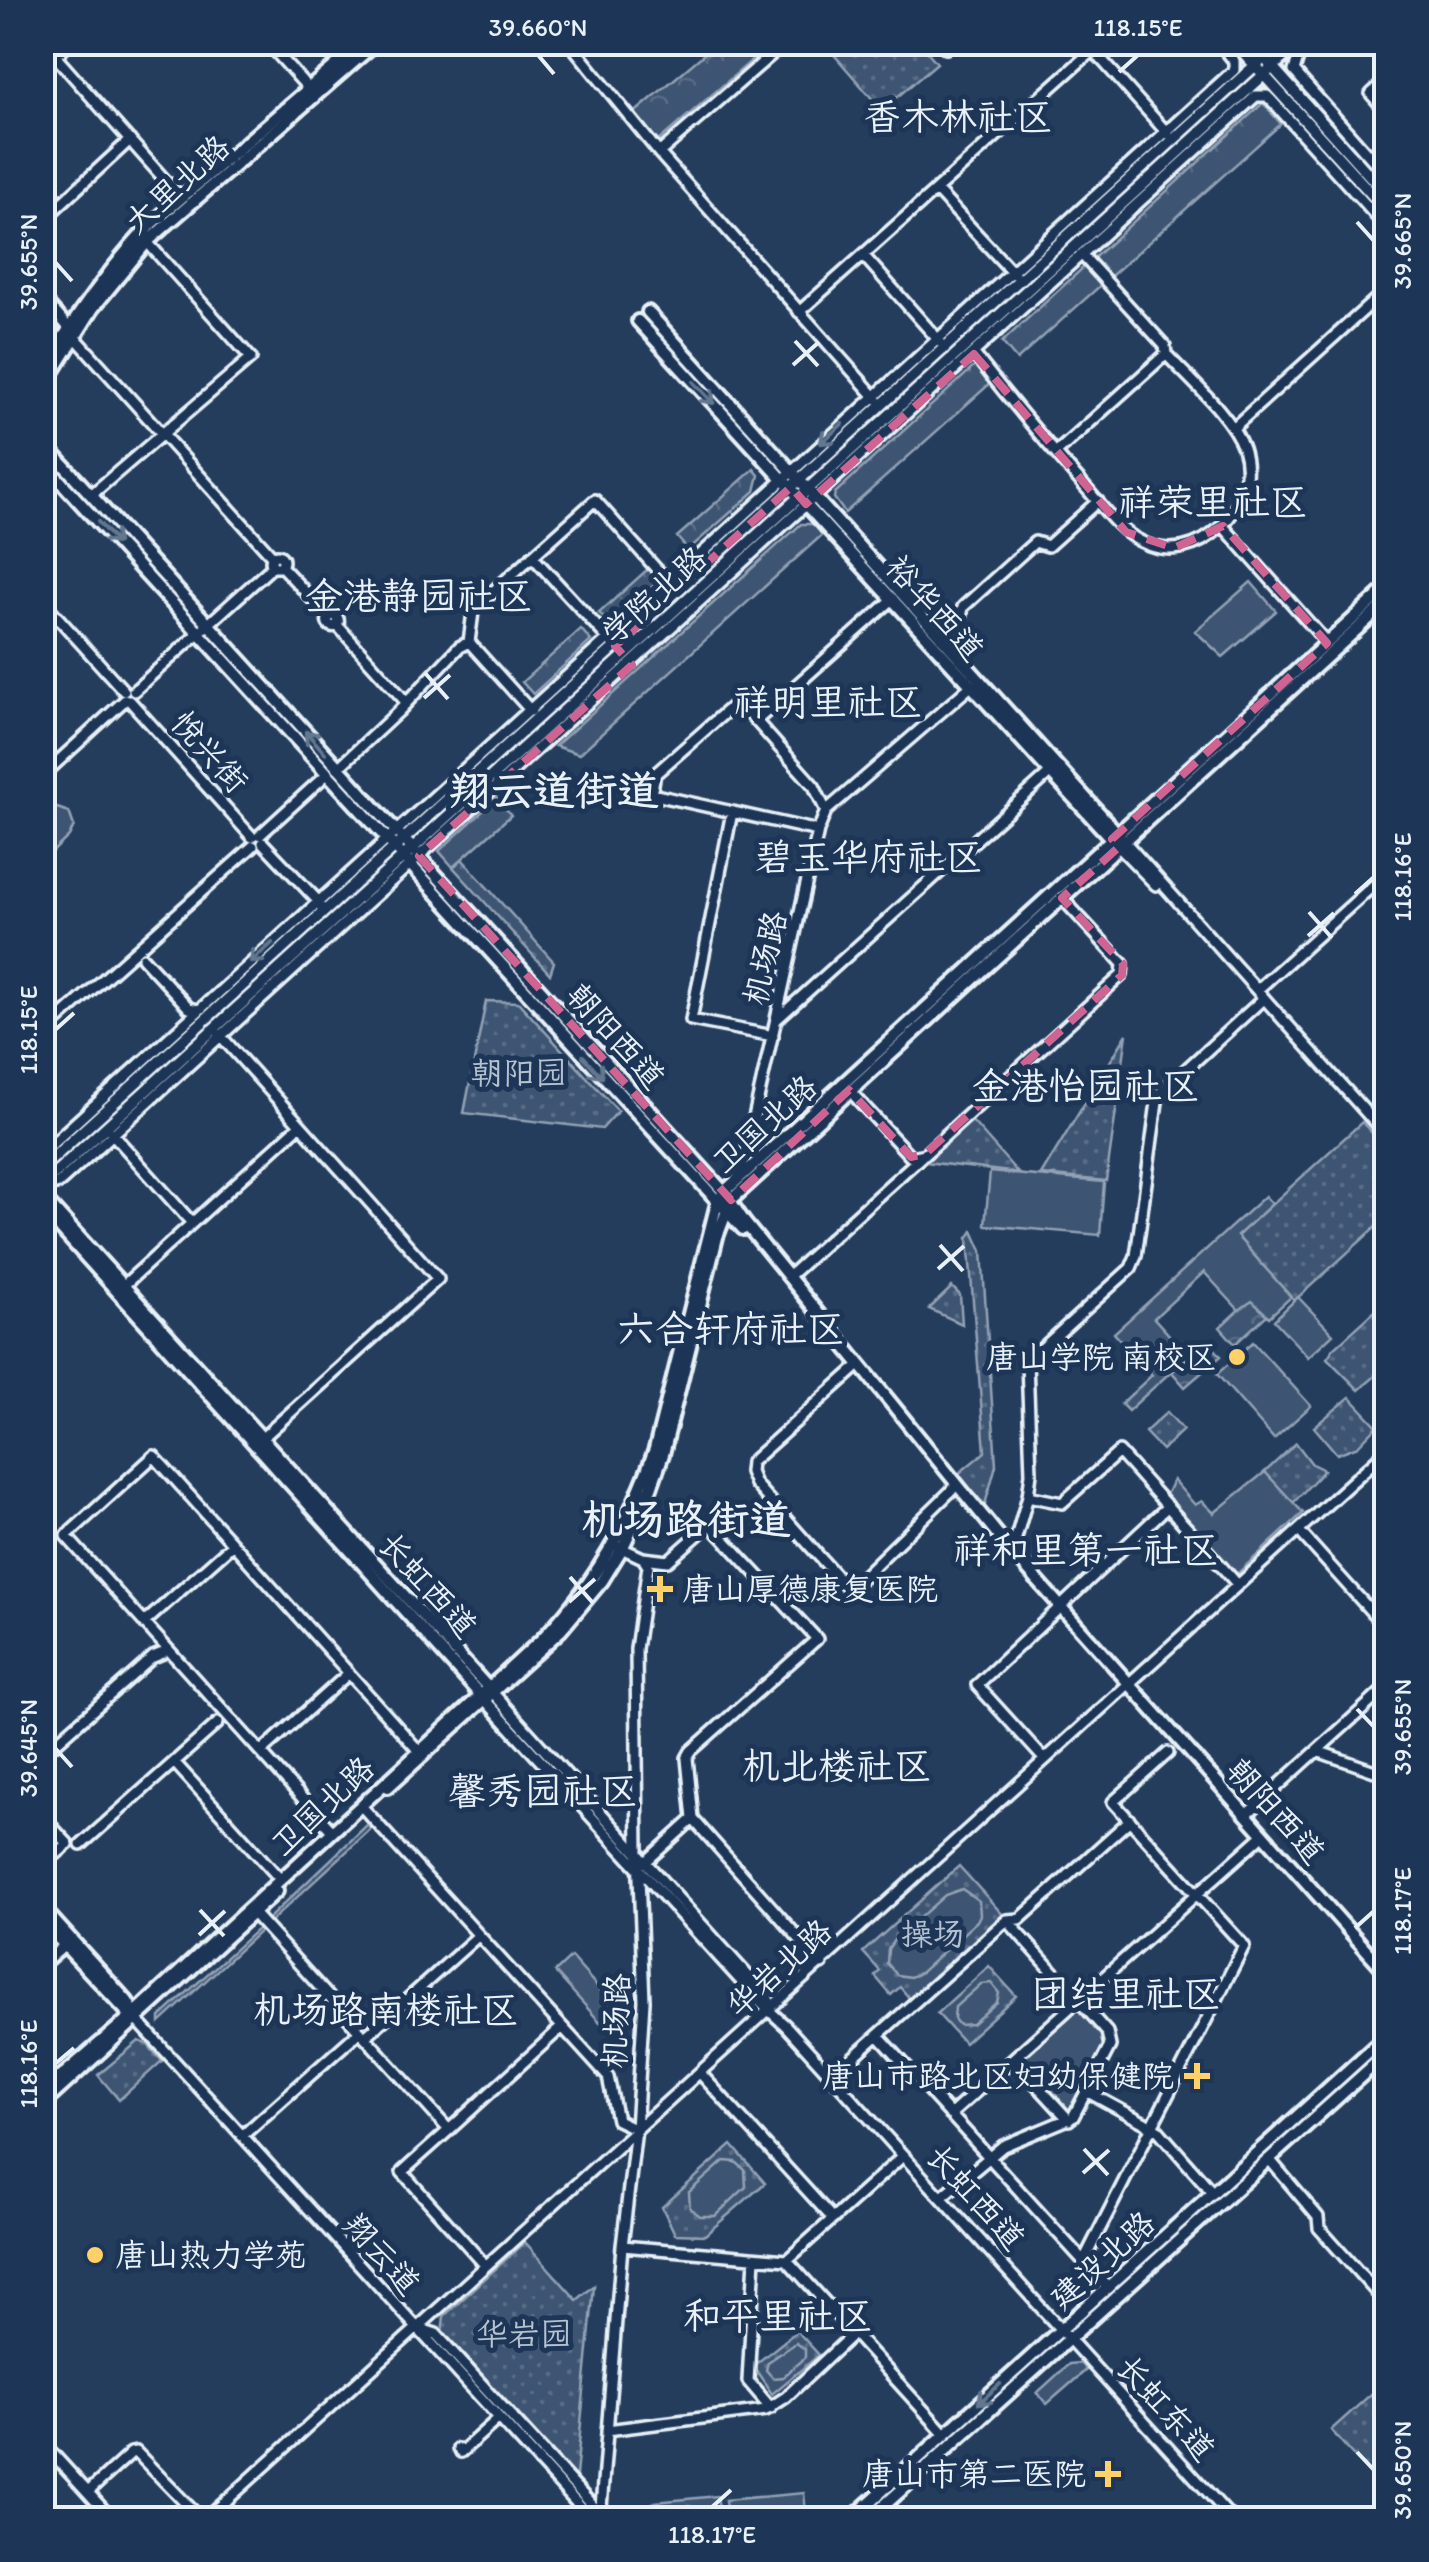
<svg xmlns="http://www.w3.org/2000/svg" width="1429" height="2562" viewBox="0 0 1429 2562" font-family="Itim,'LXGW WenKai TC',sans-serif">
  <defs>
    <pattern id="grass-dots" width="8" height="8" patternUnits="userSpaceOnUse" patternTransform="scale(2.5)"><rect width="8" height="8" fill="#3e5472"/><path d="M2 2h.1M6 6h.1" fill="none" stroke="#5a6d87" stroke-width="1.8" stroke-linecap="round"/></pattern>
    <pattern id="forest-crowns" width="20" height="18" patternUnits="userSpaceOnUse" patternTransform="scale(2.5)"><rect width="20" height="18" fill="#3e5472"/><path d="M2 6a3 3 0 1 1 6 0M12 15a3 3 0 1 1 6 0" fill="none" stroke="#5a6d87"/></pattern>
  </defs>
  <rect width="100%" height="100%" fill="#253d5d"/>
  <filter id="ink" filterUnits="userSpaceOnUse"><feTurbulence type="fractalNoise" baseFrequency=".01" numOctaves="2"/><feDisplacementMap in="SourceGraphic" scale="20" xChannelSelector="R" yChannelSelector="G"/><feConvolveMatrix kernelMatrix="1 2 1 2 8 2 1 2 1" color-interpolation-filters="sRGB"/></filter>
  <g filter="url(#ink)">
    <path fill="url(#grass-dots)" stroke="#93a2b5" stroke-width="2.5" d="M824,43H920L937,63L882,110Z
      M462,859L554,962L550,974L453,867Z
      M486,1001L518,1002L618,1111L602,1129L464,1113Z
      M1127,1034L1106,1181L1041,1175Z
      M972,1121L1018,1173L926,1162Z
      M1362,1122L1386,1149V1218L1294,1301L1237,1236Z
      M973,1231L982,1251L996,1465L984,1508L958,1474L985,1452L968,1238Z
      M952,1287L960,1295L962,1324L929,1309Z
      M1386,1301V1367L1359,1390L1327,1358L1334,1348Z
      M1350,1397L1377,1426L1358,1446L1337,1454L1314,1427Z
      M1167,1412L1183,1430L1162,1450L1145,1432Z
      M1296,1443L1312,1464L1324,1470L1293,1503L1265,1472Z
      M959,1866L1003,1915L910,1999L900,1987L891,1995L875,1976L880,1971L863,1952Z
      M989,1966L1016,1996L964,2043L937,2013Z
      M139,2041L147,2044L162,2061L119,2100L98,2075Z
      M732,2145L765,2183L705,2235L675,2234L662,2207Z
      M525,2242L577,2300L594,2286L575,2486L442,2334L444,2316Z
      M797,2331L819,2355L772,2394L753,2366Z
      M1371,2394L1386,2396V2493L1331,2430Z"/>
    <path fill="url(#forest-crowns)" stroke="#93a2b5" stroke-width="2.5" d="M717,43H772L656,143L632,115Z
      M1263,103L1281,124L1017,360L1002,342Z
      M977,364L993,381L845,513L834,498L835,493Z
      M754,469L759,475L755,491L688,550L677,537Z
      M801,524H814L822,535L579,754L555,746Z
      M649,568L660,580L610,624L599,613Z
      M581,629L591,641L533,694L522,682Z
      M497,798L511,815L453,867L439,851Z
      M1248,1301L1255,1302L1267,1315L1235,1344L1220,1327Z
      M1207,1340L1221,1356L1185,1387L1172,1372Z
      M367,1825L371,1829L268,1924L267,1920Z
      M258,1928L262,1929L160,2023V2017Z
      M1080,2363L1086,2370L1047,2404L1037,2393L1069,2364Z
      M717,2496L719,2508L667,2513V2519H622L655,2502Z"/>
    <path fill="#3e5472" stroke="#93a2b5" stroke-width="2.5" d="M1251,582L1276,611L1223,657L1195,631Z
      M54,807L69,812L74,826L69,836L43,861V814Z
      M990,1172L1104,1182L1100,1235L985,1225Z
      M1265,1196L1272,1204L1237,1236L1291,1297L1269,1317L1252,1301L1239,1310L1204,1272L1154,1318L1188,1356L1128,1411L1121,1404L1152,1375L1114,1333Z
      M1298,1297L1333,1334L1308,1357L1274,1320Z
      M1253,1342L1311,1406L1274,1439L1217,1374Z
      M1265,1472L1303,1513L1237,1574L1166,1495L1173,1480L1195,1505L1202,1501L1214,1513Z
      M962,1889L979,1901L980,1915L977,1921L920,1973L910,1977L897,1975L887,1963L888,1949L894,1940L945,1895Z
      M571,1957L616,2008L600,2022L555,1972Z
      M991,1983L999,1993L997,2002L972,2024L959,2025L954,2019L955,2007L981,1984Z
      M1077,2005L1103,2035L1105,2045L1074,2105L1066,2113L1018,2058Z
      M724,2161L736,2162L745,2170L746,2187L715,2216H700L690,2208L689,2192Z
      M796,2343L805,2349V2357L783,2377L773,2378L766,2370L768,2362Z
      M804,2493L806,2514L727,2519L725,2500Z"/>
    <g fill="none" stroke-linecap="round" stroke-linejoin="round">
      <g stroke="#e8f1f8" stroke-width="16">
        <path id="minor" d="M267,42L308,88
          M569,42L659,153L877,399
          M942,42L946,48
          M1086,42L1168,134
          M1315,42L1298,58L1294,71L1386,175
          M56,57L181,198
          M42,69L71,42
          M1386,80L1371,94L1386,111
          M659,153L786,42
          M936,190L1014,274
          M42,221L130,140
          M863,255L941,343
          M1082,255L1165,346L1166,354
          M42,297L69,328
          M799,312L1093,50
          M75,337L273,557
          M974,354C1010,400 1047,444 1086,488C1102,506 1118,530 1140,541C1197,572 1262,505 1243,448C1232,416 1189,379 1166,354L1056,453
          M1233,428L1386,290
          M91,495L251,358L147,242
          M1223,526L1327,643
          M271 561a6 6 0 1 1 12 0a6 6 0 1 1-12 0Z
          M532,556L615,646
          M281,566L329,617
          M42,600L124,691
          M327.5 621a5.5 5.5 0 1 1 11 0a5.5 5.5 0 1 1-11 0Z
          M337,625L406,702
          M941,638L961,618L963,607L1035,542L1048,546L1098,501
          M469,642L531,711
          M134,691L273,566
          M130,701L252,837
          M756,721L738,701L655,774L651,794L818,831
          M338,768L399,711L459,647L469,642L473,612L478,605L595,500L676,591
          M42,776L125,700
          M826,811L814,786L756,721L893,599
          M732,812L691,1020L773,1036
          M260,835L327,774
          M1125,842L1386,1135
          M263,843L318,901L323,912
          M1119,847L1156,885
          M143,958L189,1008L198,1010
          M1257,990L1386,874
          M777,1019L1050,773
          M42,1034L253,846
          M219,1034L438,1279L260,1440
          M849,1090L911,1157L925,1154L1122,975L1123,964L1062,898
          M111,1132L192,1223
          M42,1153L1234,70V61L1219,42
          M738,1178L746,1153L818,831L826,811L971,686
          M42,1188L59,1183L1256,96H1267L1272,101L1386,227
          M788,1277L922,1156
          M124,1285L300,1125
          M855,1369L751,1462L750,1472L755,1484L849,1590L953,1489
          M1028,1496L1062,1503L1119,1452L1238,1585
          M1299,1531L1386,1628
          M1012,1552L1028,1496L1031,1473L1027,1362L1131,1268L1136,1256L1158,1095L1264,998
          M643,1558L668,1561L710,1524L817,1639L691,1751L687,1758L693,1819L822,1964
          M144,1623L233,1544
          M493,1693L768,1998L771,2009
          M485,1700L762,2004L786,2026L1233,2520
          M1317,1751L1386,1775
          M261,1752L349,1673
          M42,1755L153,1657L163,1653
          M1044,1759L977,1685L1168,1506
          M174,1762L280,1879
          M364,1809L608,2077L617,2120L636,2129
          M1246,1815L1386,1688
          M42,1816L68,1844L42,1866
          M331,1830L66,1536L154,1456L418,1750
          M81,1845L218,1723
          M650,1858L693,1819
          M253,1913L449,2130L402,2172L485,2265
          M1007,1920L1020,1919L1130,1820
          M42,1965L65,1945
          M137,2020L592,2520
          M878,2035L1108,2288
          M365,2037L479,1935
          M1013,2059L1069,2120
          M42,2065L56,2081
          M700,2073L833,2219
          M832,2076L1007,1920L1107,2032L1110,2046L1073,2117L1003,2146L942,2197
          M1086,2091L1158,2130L1213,2193
          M950,2115L1263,1835
          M449,2130L562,2027
          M242,2136L360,2031
          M1269,2159L1318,2217L1319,2228L1386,2303
          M622,2246L787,2260L904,2155
          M755,2258L748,2381L771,2408
          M787,2260L945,2434
          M1084,2260L1244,1946L1113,1802L1168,1753
          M418,2328L436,2334L593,2506L597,2518
          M607,2430L766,2410L786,2397L854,2333
          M42,2442L113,2520
          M458,2449L461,2452L499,2418
          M88,2492L131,2453L136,2452L202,2520
          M205,2520L1386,1451
          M600,2520L622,2246L636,2129L644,2001L638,1853L636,1649L648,1566L643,1558L617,1546
          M816,2520H843"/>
      </g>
      <g stroke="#e8f1f8" stroke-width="18">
        <path id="major" d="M1234,42L1386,210
          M1250,42L1386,194
          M648,312L1121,837
          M638,321L1115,843
          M42,371C75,318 108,269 152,223L363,42
          M42,390L93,308L147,242L377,42
          M42,441L724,1192L745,1223L1012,1552L1386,1972
          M42,461L743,1229
          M42,1168L1281,42
          M42,1185L1300,42
          M42,1196L492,1692
          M42,1208L483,1698
          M388,1787L561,1630L602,1581L623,1547L651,1488L663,1454L717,1237L731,1200L1386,603
          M42,1907L127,2001L136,2016
          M42,1921L133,2018
          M42,2093L144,2005L540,1641C594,1586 630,1522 655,1449L717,1203L724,1192L1386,589
          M42,2105L277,1891
          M850,2520L1386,2036
          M868,2520L1386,2054"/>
      </g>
      <use href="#minor" stroke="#1d3557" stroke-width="9"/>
      <use href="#major" stroke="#1d3557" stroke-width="10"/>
    </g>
    <defs><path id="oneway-shaft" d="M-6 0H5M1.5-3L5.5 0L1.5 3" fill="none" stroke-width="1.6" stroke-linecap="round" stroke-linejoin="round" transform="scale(2.5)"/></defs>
    <g stroke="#64778f">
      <use href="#oneway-shaft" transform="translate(704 393) rotate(47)"/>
      <use href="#oneway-shaft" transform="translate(831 434) rotate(138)"/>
      <use href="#oneway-shaft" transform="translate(108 533) rotate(48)"/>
      <use href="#oneway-shaft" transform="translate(315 742) rotate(-132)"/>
      <use href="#oneway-shaft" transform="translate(261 953) rotate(138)"/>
      <use href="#oneway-shaft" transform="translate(593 1067) rotate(48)"/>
      <use href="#oneway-shaft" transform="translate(989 2394) rotate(138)"/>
    </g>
  </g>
  <path fill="none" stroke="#cf6492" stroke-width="8" stroke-dasharray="20 12" stroke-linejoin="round" d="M974,354L1126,532L1174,548L1223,526L1327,643L1112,839L1119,847L1062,898L1123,964L1122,975L925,1154L911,1157L849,1090L731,1200L419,856L632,665L615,646L791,487L806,504Z"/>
  <path fill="none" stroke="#e8f1f8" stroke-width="4" d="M538,55L554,74M1119,72L1138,55M1357,222L1374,241M55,262L72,281M795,341L818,366M793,365L819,342M425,673L448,699M424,698L450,675M1355,894L1374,877M1309,912L1332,938M1308,936L1334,913M55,1030L74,1013M940,1245L963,1271M938,1269L964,1246M570,1577L593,1603M569,1602L595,1579M1357,1709L1374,1727M55,1748L72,1767M200,1910L224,1936M1355,1928L1374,1911M199,1935L225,1911M55,2064L74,2048M1084,2149L1108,2175M1083,2173L1109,2150M1357,2452L1374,2470M712,2507L731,2490"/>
  <g fill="#ffd166" stroke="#1d3557" stroke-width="4">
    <circle cx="1237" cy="1357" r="10"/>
    <path d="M655 1574h10v10h10v10h-10v10h-10v-10h-10v-10h10z"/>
    <path d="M1192 2061h10v10h10v10h-10v10h-10v-10h-10v-10h10z"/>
    <circle cx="95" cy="2255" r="10"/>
    <path d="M1103 2459h10v10h10v10h-10v10h-10v-10h-10v-10h10z"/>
  </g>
  <g text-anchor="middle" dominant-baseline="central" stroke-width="10" stroke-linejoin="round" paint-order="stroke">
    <g font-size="32" fill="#e8f1f8" stroke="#1d3557">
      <text transform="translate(177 184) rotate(-42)">大里北路</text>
      <text transform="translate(654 595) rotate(-42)">学院北路</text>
      <text transform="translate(935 608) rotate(48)">裕华西道</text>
      <text transform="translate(210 752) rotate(48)">悦兴街</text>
      <text transform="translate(765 958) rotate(-77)">机场路</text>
      <text transform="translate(616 1036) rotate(48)">朝阳西道</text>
      <text transform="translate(764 1124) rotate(-42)">卫国北路</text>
      <text transform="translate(428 1585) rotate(48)">长虹西道</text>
      <text transform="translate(322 1806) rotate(-43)">卫国北路</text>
      <text transform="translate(1276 1811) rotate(48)">朝阳西道</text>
      <text transform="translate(779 1968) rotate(-42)">华岩北路</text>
      <text transform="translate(616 2021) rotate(-88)">机场路</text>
      <text transform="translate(976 2197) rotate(48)">长虹西道</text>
      <text transform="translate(382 2254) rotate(48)">翔云道</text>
      <text transform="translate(1102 2260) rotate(-42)">建设北路</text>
      <text transform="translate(1166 2408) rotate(48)">长虹东道</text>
    </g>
    <g font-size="32" fill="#b5c2d0" stroke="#1d3557">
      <text x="519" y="1073">朝阳园</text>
      <text x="933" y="1934">操场</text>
      <text x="524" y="2334">华岩园</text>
    </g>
    <g font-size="32" fill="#e8f1f8" stroke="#1d3557" text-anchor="end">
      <text x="1217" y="1357">唐山学院 南校区</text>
      <text x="682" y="1589" text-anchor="start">唐山厚德康复医院</text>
      <text x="1174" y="2076">唐山市路北区妇幼保健院</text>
      <text x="115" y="2255" text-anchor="start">唐山热力学苑</text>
      <text x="1086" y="2474">唐山市第二医院</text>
    </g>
    <g font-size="38" fill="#e8f1f8" stroke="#1d3557">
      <text x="958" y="117">香木林社区</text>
      <text x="1213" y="502">祥荣里社区</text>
      <text x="419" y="596">金港静园社区</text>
      <text x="828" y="702">祥明里社区</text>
      <text x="869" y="857">碧玉华府社区</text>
      <text x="1086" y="1086">金港怡园社区</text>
      <text x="731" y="1329">六合轩府社区</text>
      <text x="1086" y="1550">祥和里第一社区</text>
      <text x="837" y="1766">机北楼社区</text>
      <text x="543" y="1791">馨秀园社区</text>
      <text x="1126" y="1994">团结里社区</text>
      <text x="386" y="2010">机场路南楼社区</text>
      <text x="778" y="2316">和平里社区</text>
    </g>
    <g font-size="42" font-weight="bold" fill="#e8f1f8" stroke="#1d3557">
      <text x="554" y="790">翔云道街道</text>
      <text x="686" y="1519">机场路街道</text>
    </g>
  </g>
  <rect width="1429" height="2562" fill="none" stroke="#1d3557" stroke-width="110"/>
  <rect x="55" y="55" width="1319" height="2452" fill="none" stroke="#e8f1f8" stroke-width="4"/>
  <g font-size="25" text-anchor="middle" fill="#e8f1f8">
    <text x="538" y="36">39.660°N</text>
    <text x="1138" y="36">118.15°E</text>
    <text transform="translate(1402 241) rotate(-90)" y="9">39.665°N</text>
    <text transform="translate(28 262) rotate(-90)" y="9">39.655°N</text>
    <text transform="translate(1402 877) rotate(-90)" y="9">118.16°E</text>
    <text transform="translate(28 1030) rotate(-90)" y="9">118.15°E</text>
    <text transform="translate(1402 1727) rotate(-90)" y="9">39.655°N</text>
    <text transform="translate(28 1748) rotate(-90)" y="9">39.645°N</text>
    <text transform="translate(1402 1911) rotate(-90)" y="9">118.17°E</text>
    <text transform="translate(28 2064) rotate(-90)" y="9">118.16°E</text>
    <text transform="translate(1402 2470) rotate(-90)" y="9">39.650°N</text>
    <text x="712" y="2543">118.17°E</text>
  </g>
</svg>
